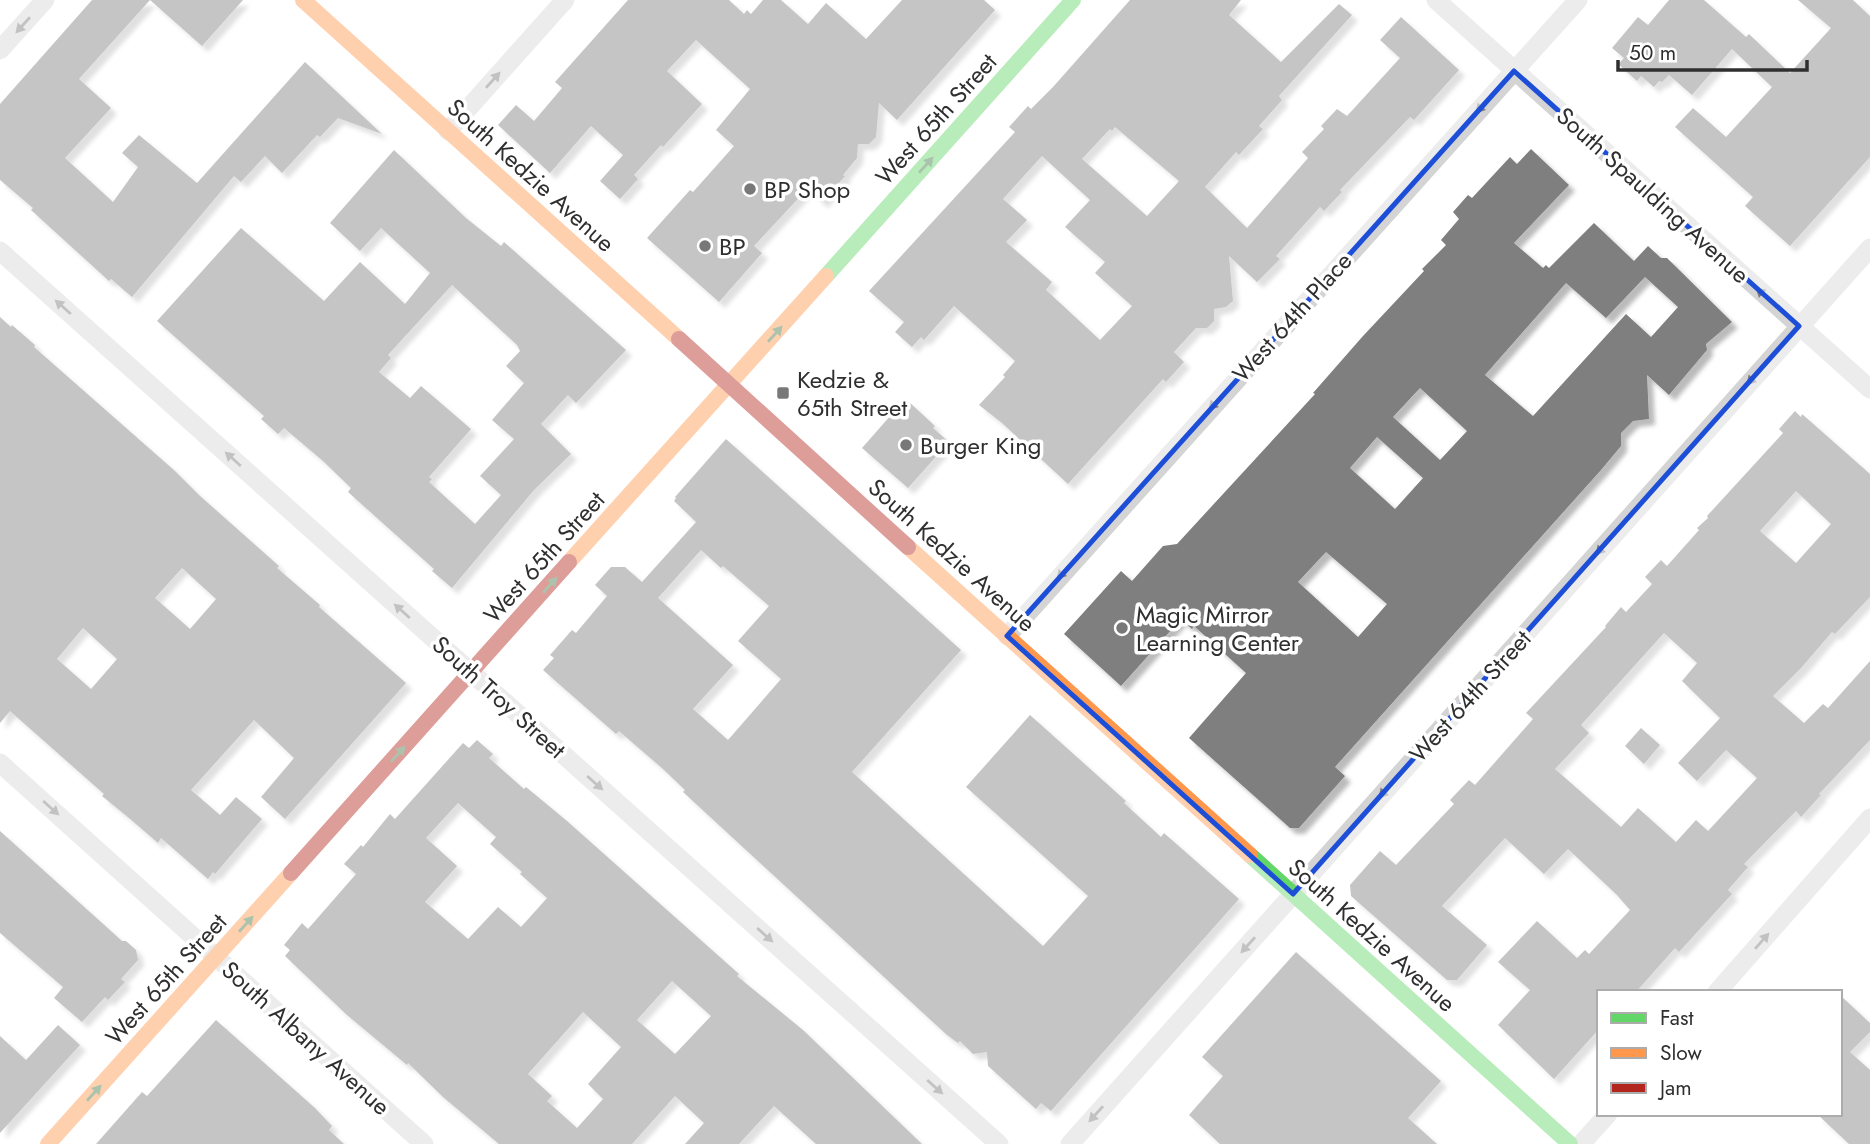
<svg xmlns="http://www.w3.org/2000/svg" width="1870" height="1144" viewBox="0 0 1870 1144" font-family="Jost,sans-serif">
  <defs>
    <filter id="shadow"><feDropShadow dx="6" dy="6" stdDeviation="2" flood-color="#0004"/></filter>
  </defs>
  <rect width="100%" height="100%" fill="#fff"/>
  <path fill="#7f7f7f" fill-rule="evenodd" filter="url(#shadow)" d="M92,0H150L79,79L111,108L65,158L113,202L138,167L122,153L139,135L197,183L305,62L382,134L338,118L320,137L317,135L282,173L265,156L241,182L234,176L132,297L111,279L109,281L31,210L33,208L0,180V104Z
    M150,0H243L202,46Z
    M628,0H729L744,14L747,10L751,14L763,0H781L808,24L826,3L866,39L902,0H984L995,10L897,120L879,103L876,137L869,144H858L857,158L843,175L845,176L822,202L808,188L754,246L762,253L719,302L647,238L690,190L693,192L734,146L716,130L750,89L696,40L667,71L702,104L663,147L661,145L634,175L638,179L620,199L600,181L623,155L591,126L550,173L498,125L516,105L534,121L562,88L555,82Z
    M1130,0H1241L1229,15L1281,62L1339,4L1352,15L1279,96L1282,100L1259,126L1263,129L1239,155L1236,152L1205,187L1247,228L1308,158L1302,152L1324,129L1321,126L1337,109L1347,116L1400,58L1380,40L1401,17L1459,70L1414,120L1410,117L1340,190L1342,192L1324,211L1320,207L1276,256L1280,259L1257,282L1229,256L1233,301L1226,307L1214,309V321L1207,328H1196L1174,352L1184,362L1166,382L1163,379L1068,484L1002,423L979,405L1005,377L1003,375L1015,361L954,306L924,340L921,337L912,347L895,332L904,322L869,291L1015,132L1009,127L1028,106L1031,109L1053,87ZM1115,127L1179,181L1147,216L1082,159L1110,129L1112,131ZM1042,156L1090,200L1065,227L1105,262L1095,273L1132,306L1100,340L1046,290L1052,282L1006,242L1027,220L1003,199Z
    M1669,0H1704L1746,37L1749,34L1790,73L1831,28L1798,0H1853L1870,16V157L1790,246L1745,206L1753,197L1675,127L1693,108L1726,137L1772,87L1732,49L1692,95L1669,75L1662,82L1659,81L1654,87L1641,76L1637,81L1618,64L1624,58L1612,48L1638,17L1648,25Z
    M1531,149L1569,185L1514,243L1543,268L1546,265L1549,268L1594,223L1634,261L1648,246L1661,258H1667L1732,322L1706,344L1707,350L1669,395L1647,375L1649,419L1633,421L1621,433V446L1601,470L1335,767L1345,776L1299,828H1290L1189,738L1246,673L1194,626L1192,629L1181,619L1121,686L1064,634L1121,571L1132,581L1163,546L1177,544L1315,394L1313,393L1363,336L1424,271L1422,269L1446,245L1441,240L1459,219L1453,212L1468,195L1472,198L1510,157L1517,164ZM1645,277L1678,307L1651,337L1626,314L1533,416L1485,375L1566,283L1606,318ZM1420,388L1467,431L1440,460L1393,417ZM1377,437L1423,478L1395,509L1350,468ZM1326,552L1387,604L1358,637L1298,582Z
    M394,150L466,218L501,246L504,242L626,350L576,403L568,395L541,424L571,454L534,490L452,588L432,571L434,569L348,492L351,488L323,461L284,428L278,434L261,419L264,416L157,321L241,228L324,301L360,262L405,304L430,273L381,228L360,251L330,223ZM452,285L517,345L520,351L506,366L524,383L492,420L514,439L480,476L501,495L475,524L429,482L432,479L429,477L471,429L421,386L410,398L379,372L391,358L388,355Z
    M0,317L11,327L12,325L35,345L34,347L175,471L199,495L279,566L277,568L320,605L319,607L406,683L285,819L261,797L294,758L254,720L191,790L220,815L236,797L262,819L215,874L213,872L208,879L161,838L158,843L129,818L102,796L104,794L10,711L0,723ZM182,568L216,599L190,629L155,598ZM83,628L117,659L91,689L57,659Z
    M908,401L935,426L933,428L949,442L908,488L862,448L891,415L894,417Z
    M1795,411L1801,417L1802,414L1870,474V597L1835,634L1832,632L1802,667L1773,696L1804,723L1823,704L1828,708L1870,661V740L1819,794L1821,795L1801,817L1796,811L1744,864L1748,867L1728,890L1732,894L1679,952L1675,948L1636,992H1599V1029L1554,1079L1498,1025L1530,990L1498,962L1537,921L1577,958L1585,950L1589,954L1630,910L1617,895L1568,849L1544,874L1505,838L1442,906L1487,945L1457,980H1447L1351,896L1350,885L1380,851L1396,865L1454,804L1450,800L1469,780L1475,785L1533,719L1526,713L1606,627L1605,626L1621,607L1626,612L1652,584L1645,577L1661,560L1667,566L1699,530L1697,528L1708,518L1707,516L1783,433L1779,429ZM1796,491L1831,524L1796,563L1760,531ZM1664,633L1697,663L1682,681L1720,718L1678,763L1697,781L1726,750L1757,778L1708,831L1696,820L1676,842L1638,808L1621,827L1555,769L1589,733L1581,725Z
    M726,439L961,650L852,772L1043,946L1088,896L966,787L1030,715L1126,801L1124,803L1161,837L1164,833L1239,899L1051,1111L1041,1103L1036,1109L988,1066L987,1052L973,1054L960,1041L958,1043L947,1035L683,792L685,790L663,769L619,731L616,734L543,670L554,658L550,655L572,630L576,633L607,596L595,585L611,567H625L642,582L696,522L674,501L676,498L675,497ZM701,550L721,568L723,566L769,606L738,641L781,679L728,740L693,709L733,665L658,598Z
    M1641,728L1660,745L1644,764L1625,746Z
    M477,740L493,754L489,758L524,789L526,787L567,821L739,974L737,976L803,1030L922,1144H816L774,1106L739,1144H685L704,1123L675,1096L632,1144H499L443,1097L408,1063L407,1065L347,1015L285,956L290,950L284,945L302,923L308,929L356,874L344,864L361,845L363,847L390,814L395,819L463,743L469,748ZM458,803L496,837L490,844L522,872L520,874L547,898L521,927L498,907L468,939L425,902L457,866L426,838ZM672,981L711,1016L675,1054L637,1020ZM583,1012L621,1047L588,1084L603,1099L577,1128L547,1101L552,1096L528,1074Z
    M0,831L122,941H126L136,950L138,960L121,979L125,982L108,1000L105,997L82,1022L54,998L63,987L0,933Z
    M1296,952L1441,1081L1408,1118L1437,1144H1220L1189,1115L1223,1076L1202,1057Z
    M1840,995L1870,1023V1032L1850,1052L1870,1070V1144H1849L1817,1114H1840Z
    M216,1020L315,1108L332,1126L329,1130L344,1144H96L142,1092L147,1096Z
    M58,1025L80,1045L0,1133V1036L26,1060Z"/>
  <g fill="none" stroke-linecap="round" stroke-linejoin="round">
    <path stroke="#d4d4d4" stroke-width="19" d="M1436,0L1870,389
      M0,50L45,0
      M448,131L565,0
      M0,251L999,1144
      M1007,636L1578,0
      M0,763L424,1144
      M1717,992L1870,818
      M1070,1144L1870,248
      M1581,1144L1608,1114"/>
    <path stroke="#63d668" stroke-width="16" d="M826,276L1073,0
      M1250,855L1570,1144"/>
    <path stroke="#ff974d" stroke-width="16" d="M303,0L679,339
      M908,547L1250,855
      M569,562L826,276
      M48,1144L291,873"/>
    <path stroke="#b3261e" stroke-width="16" d="M679,339L908,547
      M291,873L569,562"/>
  </g>
  <defs><path id="oneway-solid" d="M-6-.8H1V-3.2L6.5 0L1 3.2V.8H-6Z" transform="scale(1.75)"/></defs>
  <g fill="#797979">
    <use href="#oneway-solid" transform="translate(23 25) rotate(132)"/>
    <use href="#oneway-solid" transform="translate(493 80) rotate(-48)"/>
    <use href="#oneway-solid" transform="translate(1483 105) rotate(132)"/>
    <use href="#oneway-solid" transform="translate(1764 295) rotate(-138)"/>
    <use href="#oneway-solid" transform="translate(63 307) rotate(-138)"/>
    <use href="#oneway-solid" transform="translate(1754 377) rotate(132)"/>
    <use href="#oneway-solid" transform="translate(1216 402) rotate(132)"/>
    <use href="#oneway-solid" transform="translate(233 459) rotate(-138)"/>
    <use href="#oneway-solid" transform="translate(1603 547) rotate(132)"/>
    <use href="#oneway-solid" transform="translate(1064 571) rotate(131)"/>
    <use href="#oneway-solid" transform="translate(402 611) rotate(-138)"/>
    <use href="#oneway-solid" transform="translate(595 783) rotate(42)"/>
    <use href="#oneway-solid" transform="translate(1386 790) rotate(132)"/>
    <use href="#oneway-solid" transform="translate(51 808) rotate(42)"/>
    <use href="#oneway-solid" transform="translate(765 935) rotate(42)"/>
    <use href="#oneway-solid" transform="translate(1762 941) rotate(-49)"/>
    <use href="#oneway-solid" transform="translate(1248 945) rotate(132)"/>
    <use href="#oneway-solid" transform="translate(935 1087) rotate(42)"/>
    <use href="#oneway-solid" transform="translate(1096 1114) rotate(132)"/>
  </g>
  <g fill="#467a49">
    <use href="#oneway-solid" transform="translate(926 165) rotate(-48)"/>
    <use href="#oneway-solid" transform="translate(775 334) rotate(-48)"/>
    <use href="#oneway-solid" transform="translate(550 585) rotate(-48)"/>
    <use href="#oneway-solid" transform="translate(398 754) rotate(-48)"/>
    <use href="#oneway-solid" transform="translate(246 924) rotate(-48)"/>
    <use href="#oneway-solid" transform="translate(94 1093) rotate(-48)"/>
  </g>
  <path d="M0 0H1870V1144H0ZM1514,71L1799,326L1293,894L1007,636Z" fill="#fff" fill-opacity=".55" fill-rule="evenodd"/>
  <path fill="none" stroke="#1d4ed8" stroke-width="5" stroke-linejoin="round" d="M1514,71L1799,326L1293,894L1007,636Z"/>
  <g fill="#787878" stroke="#fff" stroke-width="2.5">
    <circle cx="750" cy="189" r="7"/>
    <circle cx="705" cy="246" r="7"/>
    <rect x="776" y="386" width="14" height="14" rx="3.5"/>
    <circle cx="906" cy="445" r="7"/>
    <circle cx="1122" cy="628" r="7"/>
  </g>
  <g text-anchor="middle" dominant-baseline="central" stroke-width="7" stroke-linejoin="round" paint-order="stroke">
    <g font-size="24" fill="#2f2f2f" stroke="#fff">
      <text transform="translate(936 119) rotate(-48)">West 65th Street</text>
      <text transform="translate(531 175) rotate(42)">South Kedzie Avenue</text>
      <text transform="translate(1653 195) rotate(42)">South Spaulding Avenue</text>
      <text transform="translate(1292 317) rotate(-48)">West 64th Place</text>
      <text transform="translate(952 555) rotate(42)">South Kedzie Avenue</text>
      <text transform="translate(544 557) rotate(-48)">West 65th Street</text>
      <text transform="translate(1470 696) rotate(-48)">West 64th Street</text>
      <text transform="translate(499 697) rotate(42)">South Troy Street</text>
      <text transform="translate(1372 935) rotate(42)">South Kedzie Avenue</text>
      <text transform="translate(166 979) rotate(-48)">West 65th Street</text>
      <text transform="translate(306 1038) rotate(42)">South Albany Avenue</text>
    </g>
    <g font-size="24" fill="#2f2f2f" stroke="#fff" text-anchor="start">
      <text x="764" y="189">BP Shop</text>
      <text x="719" y="246">BP</text>
      <text x="797" y="379">Kedzie &amp;<tspan x="797" dy="28">65th Street</tspan></text>
      <text x="920" y="445">Burger King</text>
      <text x="1136" y="614">Magic Mirror<tspan x="1136" dy="28">Learning Center</tspan></text>
    </g>
  </g>
  <rect x="1597" y="990" width="245" height="126" fill="#ffffff" stroke="#acacac" stroke-width="2"/>
  <rect x="1611" y="1013" width="35" height="10" fill="#63d668" stroke="#acacac" stroke-width="2"/>
  <text x="1660" y="1025" font-size="21" fill="#2f2f2f">Fast</text>
  <rect x="1611" y="1048" width="35" height="10" fill="#ff974d" stroke="#acacac" stroke-width="2"/>
  <text x="1660" y="1060" font-size="21" fill="#2f2f2f">Slow</text>
  <rect x="1611" y="1083" width="35" height="10" fill="#b3261e" stroke="#acacac" stroke-width="2"/>
  <text x="1660" y="1095" font-size="21" fill="#2f2f2f">Jam</text>
  <path d="M1618 60v10h189v-10" fill="none" stroke="#2f2f2f" stroke-width="3.5"/>
  <text x="1629" y="60" font-size="21" fill="#2f2f2f" stroke="#ffffff" stroke-width="5" paint-order="stroke">50 m</text>
</svg>
